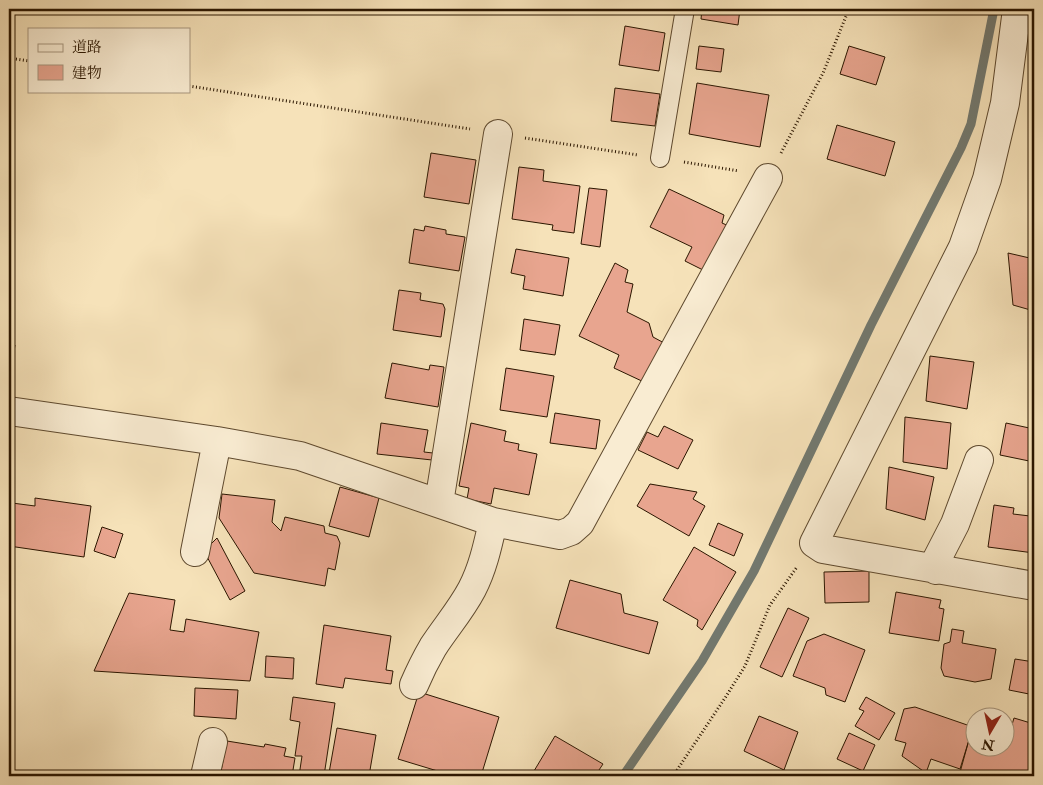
<svg xmlns="http://www.w3.org/2000/svg" width="1043" height="785" viewBox="0 0 1043 785" font-family="'IM FELL Double Pica','Noto Serif JP',serif">
  <rect width="100%" height="100%" fill="#f6e2b9"/>
  <filter id="stains"><feTurbulence type="fractalNoise" baseFrequency=".004" numOctaves="4"/><feColorMatrix values="0 0 0 0 .2 0 0 0 0 .09 0 0 0 0 .02 0 0 0 .5 -.17"/></filter>
  <radialGradient id="worn" r=".72"><stop offset=".6" stop-color="#630" stop-opacity="0"/><stop offset="1" stop-color="#630" stop-opacity=".3"/></radialGradient>
  <g fill="none" stroke-linecap="round" stroke-linejoin="round">
    <path stroke="#727970" stroke-width="9" d="M623,776L702,661L754,571L871,325L961,148L971,124L994,9"/>
  </g>
  <path fill="#e8a58f" stroke="#2b1600" d="M702,9H740L738,25L701,19Z
    M625,26L665,33L659,71L619,65Z
    M699,46L724,49L721,72L696,69Z
    M849,46L885,57L876,85L840,74Z
    M697,83L769,95L760,147L689,134Z
    M615,88L660,94L655,126L611,121Z
    M837,125L895,142L885,176L827,159Z
    M431,153L476,160L469,204L424,197Z
    M519,167L544,170L543,181L580,186L574,233L552,230L553,225L512,219Z
    M589,188L607,190L600,247L581,244Z
    M669,189L724,215L722,223L731,227L709,273L685,261L692,247L650,227Z
    M425,226L446,230V234L465,237L459,271L409,263L414,229L424,231Z
    M516,249L569,258L563,296L523,289L525,276L511,273Z
    M1008,253L1034,259V311L1013,305Z
    M615,263L628,270L625,282L633,284L627,312L649,323L653,337L666,344L646,383L614,368L619,355L579,336Z
    M399,290L421,293L420,300L443,304L445,309L441,337L393,330Z
    M524,319L560,325L555,355L520,350Z
    M9,344L15,345L9,383Z
    M930,356L974,362L967,409L926,401Z
    M392,363L429,370L430,365L444,367L438,407L385,398Z
    M506,368L554,376L547,417L500,410Z
    M555,413L600,420L596,449L550,443Z
    M905,417L951,423L947,469L903,462Z
    M381,423L428,430L424,452L433,453L432,460L377,454Z
    M471,423L506,431L504,441L519,444L518,450L537,454L529,495L494,488L491,504L467,499L469,488L459,486Z
    M1006,423L1034,429V462L1000,455Z
    M664,426L693,440L678,469L638,450L647,432L658,437Z
    M889,467L934,477L925,520L886,509Z
    M650,484L697,492L693,499L705,506L689,536L637,506Z
    M340,487L379,498L369,537L329,526Z
    M222,494L275,500L272,522L281,531L285,517L324,526L325,533L337,536L340,543L335,570L328,568L325,586L254,573L219,518Z
    M35,498L91,506L84,557L9,546V524L12,503L35,506Z
    M994,505L1014,508L1013,514L1030,516V524L1034,525V553L988,547Z
    M718,523L743,534L734,556L709,545Z
    M102,527L123,534L115,558L94,551Z
    M217,538L245,591L230,600L204,551Z
    M694,547L736,572L702,630L697,626L698,620L663,600Z
    M869,571V602L825,603L824,572Z
    M570,580L621,594L624,613L658,622L649,654L556,628Z
    M896,592L941,600L939,608L944,609L939,641L889,633Z
    M129,593L175,600L170,630L184,632L186,619L259,632L250,681L94,671Z
    M788,608L809,618L782,677L760,667Z
    M324,625L391,636L386,670L393,671L391,684L345,678L343,688L316,684Z
    M952,629L964,631L962,643L996,649L991,679L975,682L944,676L941,668L944,644L950,642Z
    M824,634L865,650L845,702L826,695L825,688L793,676L807,641Z
    M266,656L294,658L293,679L265,677Z
    M1015,659L1034,662V695L1009,690Z
    M195,688L238,690L236,719L194,716Z
    M419,692L499,717L481,776H454L398,759Z
    M293,697L335,703L324,776H299L302,756H295L300,722L290,720Z
    M866,697L895,713L879,740L855,726L864,711L859,709Z
    M915,707L973,727L960,769L931,759L926,773L902,756L906,743L895,740L904,709Z
    M759,716L798,732L784,770L744,751Z
    M975,718L976,748H1006V727L1011,728L1014,718L1034,724V776H959Z
    M337,728L376,735L369,776H346L329,773Z
    M849,733L875,745L863,771L837,759Z
    M555,736L603,764L595,776H531Z
    M227,741L264,747L265,744L286,748L284,756L295,758L292,776H220Z
    M828,772L850,776H827Z"/>
  <g fill="none" stroke-linecap="round" stroke-linejoin="round">
    <g stroke="#5e492e" stroke-width="20">
      <path id="service" d="M660,158L685,9"/>
    </g>
    <g stroke="#5e492e" stroke-width="30">
      <path id="minor" d="M1017,9L1005,103L987,179L963,247L814,543L823,549L1034,586
        M9,411L217,441L300,456L493,522L560,535L571,531L580,523L768,178
        M439,503L498,134
        M195,552L217,441
        M936,570L937,559L955,524L979,460
        M414,685C420,671 426,659 433,647C446,627 461,610 472,589C483,568 488,544 493,522
        M205,776L213,742"/>
    </g>
    <path stroke="#2b1600" stroke-width="3" stroke-dasharray="1 2.5" stroke-linecap="butt" d="M9,58L29,61
      M189,86L470,129
      M525,138L638,155
      M781,153L823,73L849,9
      M684,162L739,171
      M673,776L725,698L745,666L770,605L797,567"/>
    <use href="#service" stroke="#f9ecd2" stroke-width="18"/>
    <use href="#minor" stroke="#f9ecd2" stroke-width="28"/>
  </g>
  <rect width="1043" height="785" fill="none" stroke="#f6e2b9" stroke-width="30"/>
  <rect x="10" y="10" width="1023" height="765" fill="none" stroke="#2b1600" stroke-width="2.5"/>
  <rect x="15" y="15" width="1013" height="755" fill="none" stroke="#2b1600"/>
  <rect x="28" y="28" width="162" height="65" fill="#f9ecd2" stroke="#a7967e"/>
  <rect x="38" y="44" width="25" height="8" fill="#f9ecd2" stroke="#a7967e"/>
  <text x="72" y="52" font-size="15" fill="#2b1600">道路</text>
  <rect x="38" y="65" width="25" height="15" fill="#e8a58f" stroke="#a7967e"/>
  <text x="72" y="78" font-size="15" fill="#2b1600">建物</text>
  <g transform="translate(990 732) rotate(189)"><circle r="24" fill="#f9ecd2" stroke="#a7967e"/>
  <path d="M0-4L9 19L0 12L-9 19Z" fill="#8f2418"/>
  <text y="-8" font-size="14" font-weight="bold" text-anchor="middle" fill="#2b1600">N</text>
  </g>
  <rect width="100%" height="100%" filter="url(#stains)"/>
  <rect width="100%" height="100%" fill="url(#worn)"/>
</svg>
